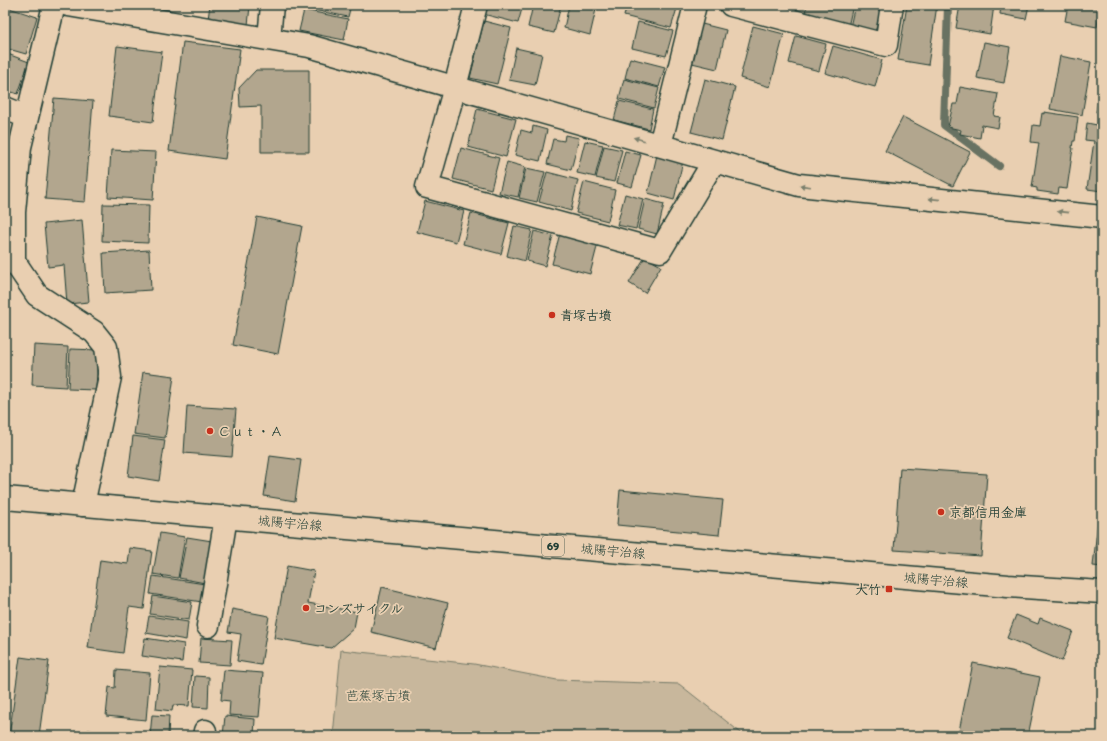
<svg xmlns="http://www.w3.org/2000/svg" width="1107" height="741" viewBox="0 0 1107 741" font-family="Itim,'Klee One',sans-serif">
  <rect width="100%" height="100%" fill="#e9cfb1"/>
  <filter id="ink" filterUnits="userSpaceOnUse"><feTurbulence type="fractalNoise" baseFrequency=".025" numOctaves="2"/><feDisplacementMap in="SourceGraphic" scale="8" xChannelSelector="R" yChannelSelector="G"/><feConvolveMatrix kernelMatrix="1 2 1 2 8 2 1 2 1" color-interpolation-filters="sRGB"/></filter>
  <g filter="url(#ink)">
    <path fill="#c8b79c" stroke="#747a68" d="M341,650L474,664L557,680L679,684L745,736H333Z"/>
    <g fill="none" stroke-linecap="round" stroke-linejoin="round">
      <path stroke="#687262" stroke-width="8" d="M948,5L944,125L999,166"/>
    </g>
    <path fill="#b2a68e" stroke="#1f3d34" d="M210,5L250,6L248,25L208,19Z
      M305,5H351L348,17L304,8Z
      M486,5H523L518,23L483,14Z
      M533,5H561L554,33L528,27Z
      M569,5H597L590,35L564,28Z
      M627,5H678L671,28L624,16Z
      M807,5H853L848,27L804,16Z
      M855,5H882L875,33L850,27Z
      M907,5H937L928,65L898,60Z
      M960,5H994L990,34L956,28Z
      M1001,5H1029L1026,19L1000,14Z
      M1068,5H1100L1097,27L1065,21Z
      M6,7L37,17L26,54L5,48Z
      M304,10L348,19L344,40L299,31Z
      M484,21L511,28L497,84L470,78Z
      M638,22L673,31L666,56L632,48Z
      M702,24L726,30L717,69L692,63Z
      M753,26L784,34L770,87L740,78Z
      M796,36L826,44L819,71L789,63Z
      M183,42L240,49L225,159L169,151Z
      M984,42L1010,47L1004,83L977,78Z
      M117,46L162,52L153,122L109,116Z
      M833,46L882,60L875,87L825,73Z
      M516,48L542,54L535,85L509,80Z
      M5,53L29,62L18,94L5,90Z
      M1060,56L1091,62L1082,115L1050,109Z
      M630,58L665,67L659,87L625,78Z
      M256,70H309V152H261V106L240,107L239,88Z
      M1102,76V113L1096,112Z
      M624,79L659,88L654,108L619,99Z
      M705,79L735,87L722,140L691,132Z
      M960,87L998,94L994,116L1000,117L998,128L982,125L980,138L960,134L961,130L948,127L953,104H957Z
      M54,98L93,101L85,202L45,199Z
      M619,101L653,109L649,129L614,120Z
      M477,109L516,119L506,157L468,147Z
      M1044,112L1078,117L1075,141H1073L1072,148H1073L1067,189L1059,188L1058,194L1037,191V188L1032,187L1039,143L1031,142L1033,125L1040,126L1042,113L1044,114Z
      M903,117L970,152L953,186L885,151Z
      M1087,123L1102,126V191L1087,189L1094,141L1085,140Z
      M533,126L547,130L540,161L515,155L521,130L532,133Z
      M565,135L579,138L571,170L547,164L553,139L564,141Z
      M585,141L603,145L595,177L577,173Z
      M604,146L622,150L614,182L596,178Z
      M461,148L499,158L491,189L453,179Z
      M111,150L156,152L153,200L108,197Z
      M625,151L641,155L632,187L617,183Z
      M657,155L683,161L674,200L648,193Z
      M507,162L525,167L518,197L499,193Z
      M526,168L545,172L537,202L519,198Z
      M547,172L578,180L571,211L539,202Z
      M584,182L615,190L608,221L576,213Z
      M625,194L643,199L636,229L617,225Z
      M645,199L664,204L657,234L638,229Z
      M425,201L464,211L456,242L417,232Z
      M103,204L149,205L148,243L102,241Z
      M471,213L509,223L501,254L463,244Z
      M257,217L302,226L278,354L233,345Z
      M82,220L89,302L67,304L64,265L48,267L44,224Z
      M514,226L532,230L525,261L507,256Z
      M534,231L553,236L545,266L527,261Z
      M560,233L598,243L590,274L552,264Z
      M149,250L151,290L105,293L103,253Z
      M645,257L661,266L645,293L629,283Z
      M34,345L68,347L66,387L32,385Z
      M70,349L98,350L96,390L68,389Z
      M143,372L174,376L165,438L134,434Z
      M187,406L236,409L232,457L184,453Z
      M133,436L165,440L159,481L128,476Z
      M270,456L301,460L295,501L264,496Z
      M900,468L987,474L981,556L894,550Z
      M620,490L723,500L719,535L617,525Z
      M1098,520H1102V567L1093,566Z
      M160,533L185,537L178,578L153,574Z
      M187,537L212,541L205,583L179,578Z
      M130,548L152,551L144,609L129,607L123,653L88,648L100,560L128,564Z
      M287,566L314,571L308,603L357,612L354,628L331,648L274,638Z
      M153,576L205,584L202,602L150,594Z
      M382,587L448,603L436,648L371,632Z
      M153,596L192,602L189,620L150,614Z
      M232,609L269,616L261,665L237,661L241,634L228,632Z
      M1016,615L1038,624L1040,618L1073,631L1062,661L1007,638Z
      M149,616L188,622L186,640L146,633Z
      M145,638L184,644L182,662L142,656Z
      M201,638L232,640L230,665L199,663Z
      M20,657L49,661L39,736H9Z
      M973,663L1040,677L1028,736H958Z
      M160,667L192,670L189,706L173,705L172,711L156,709Z
      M116,670L150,673L146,720L106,716L109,687L115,688Z
      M224,670L263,673L259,717L229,715L230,701L221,700Z
      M195,676L209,677L208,708L193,707Z
      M152,715L169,716L168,736H150Z
      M225,716L255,719L254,736H223Z
      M88,730L136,736H87Z"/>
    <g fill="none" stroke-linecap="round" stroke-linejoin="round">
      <g stroke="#1f3d34" stroke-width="25">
        <path id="minor" d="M54,5L20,147L14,212V261L37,295L94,332L106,347L110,377L83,505
          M68,5L309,46L799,185L1102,217
          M476,5L455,87L427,187L660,251L714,161
          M731,5L886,45L892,5
          M269,39L272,5
          M5,108L27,117
          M660,145L695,5
          M208,626L226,517
          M204,736L205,731"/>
      </g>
      <g stroke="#1f3d34" stroke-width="25">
        <path id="major" d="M5,498L1008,586L1102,592"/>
      </g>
      <use href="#minor" stroke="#e9cfb1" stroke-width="22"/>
      <use href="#major" stroke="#e9cfb1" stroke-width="22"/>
    </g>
    <defs><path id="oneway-solid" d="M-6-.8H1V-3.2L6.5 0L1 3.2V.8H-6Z"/></defs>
    <g fill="#7a7f6c">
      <use href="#oneway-solid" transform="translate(639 139) rotate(-164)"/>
      <use href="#oneway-solid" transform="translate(805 186) rotate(-173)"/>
      <use href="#oneway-solid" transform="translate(934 199) rotate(-174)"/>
      <use href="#oneway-solid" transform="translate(1063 212) rotate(-174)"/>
    </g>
  </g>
  <g fill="#c8321e" stroke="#e9cfb1" stroke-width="1.5">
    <circle cx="552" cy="315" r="4"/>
    <circle cx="210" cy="431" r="4"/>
    <circle cx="941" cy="512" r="4"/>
    <rect x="885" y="585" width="8" height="8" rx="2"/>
    <circle cx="306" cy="608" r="4"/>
  </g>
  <g text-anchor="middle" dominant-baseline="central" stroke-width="3.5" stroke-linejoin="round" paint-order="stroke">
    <rect fill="#e9cfb1" stroke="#5c695a" stroke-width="1" x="542" y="536" width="22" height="20" rx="3"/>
    <g font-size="12" font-weight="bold" fill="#1f3d34">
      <text x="553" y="546">69</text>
    </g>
    <g font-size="13" font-weight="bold" fill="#1f3d34" stroke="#e9cfb1" text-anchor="start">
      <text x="560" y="315">青塚古墳</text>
      <text x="218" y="431">Ｃｕｔ・Ａ</text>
      <text x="949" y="512">京都信用金庫</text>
      <text x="881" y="589" text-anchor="end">大竹</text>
      <text x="314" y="608">コンズサイクル</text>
    </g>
    <g font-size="13" fill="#1f3d34" stroke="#e9cfb1">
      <text transform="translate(290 523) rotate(5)">城陽宇治線</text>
      <text transform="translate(613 551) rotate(5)">城陽宇治線</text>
      <text transform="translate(936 580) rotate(5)">城陽宇治線</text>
    </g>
    <g font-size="13" fill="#30493e" stroke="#e9cfb1">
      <text x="378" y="695">芭蕉塚古墳</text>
    </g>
  </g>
  <rect width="1107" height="741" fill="none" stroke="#e9cfb1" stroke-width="20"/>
  <rect x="10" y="10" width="1087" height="721" fill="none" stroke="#1f3d34" stroke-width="1.5" filter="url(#ink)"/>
</svg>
